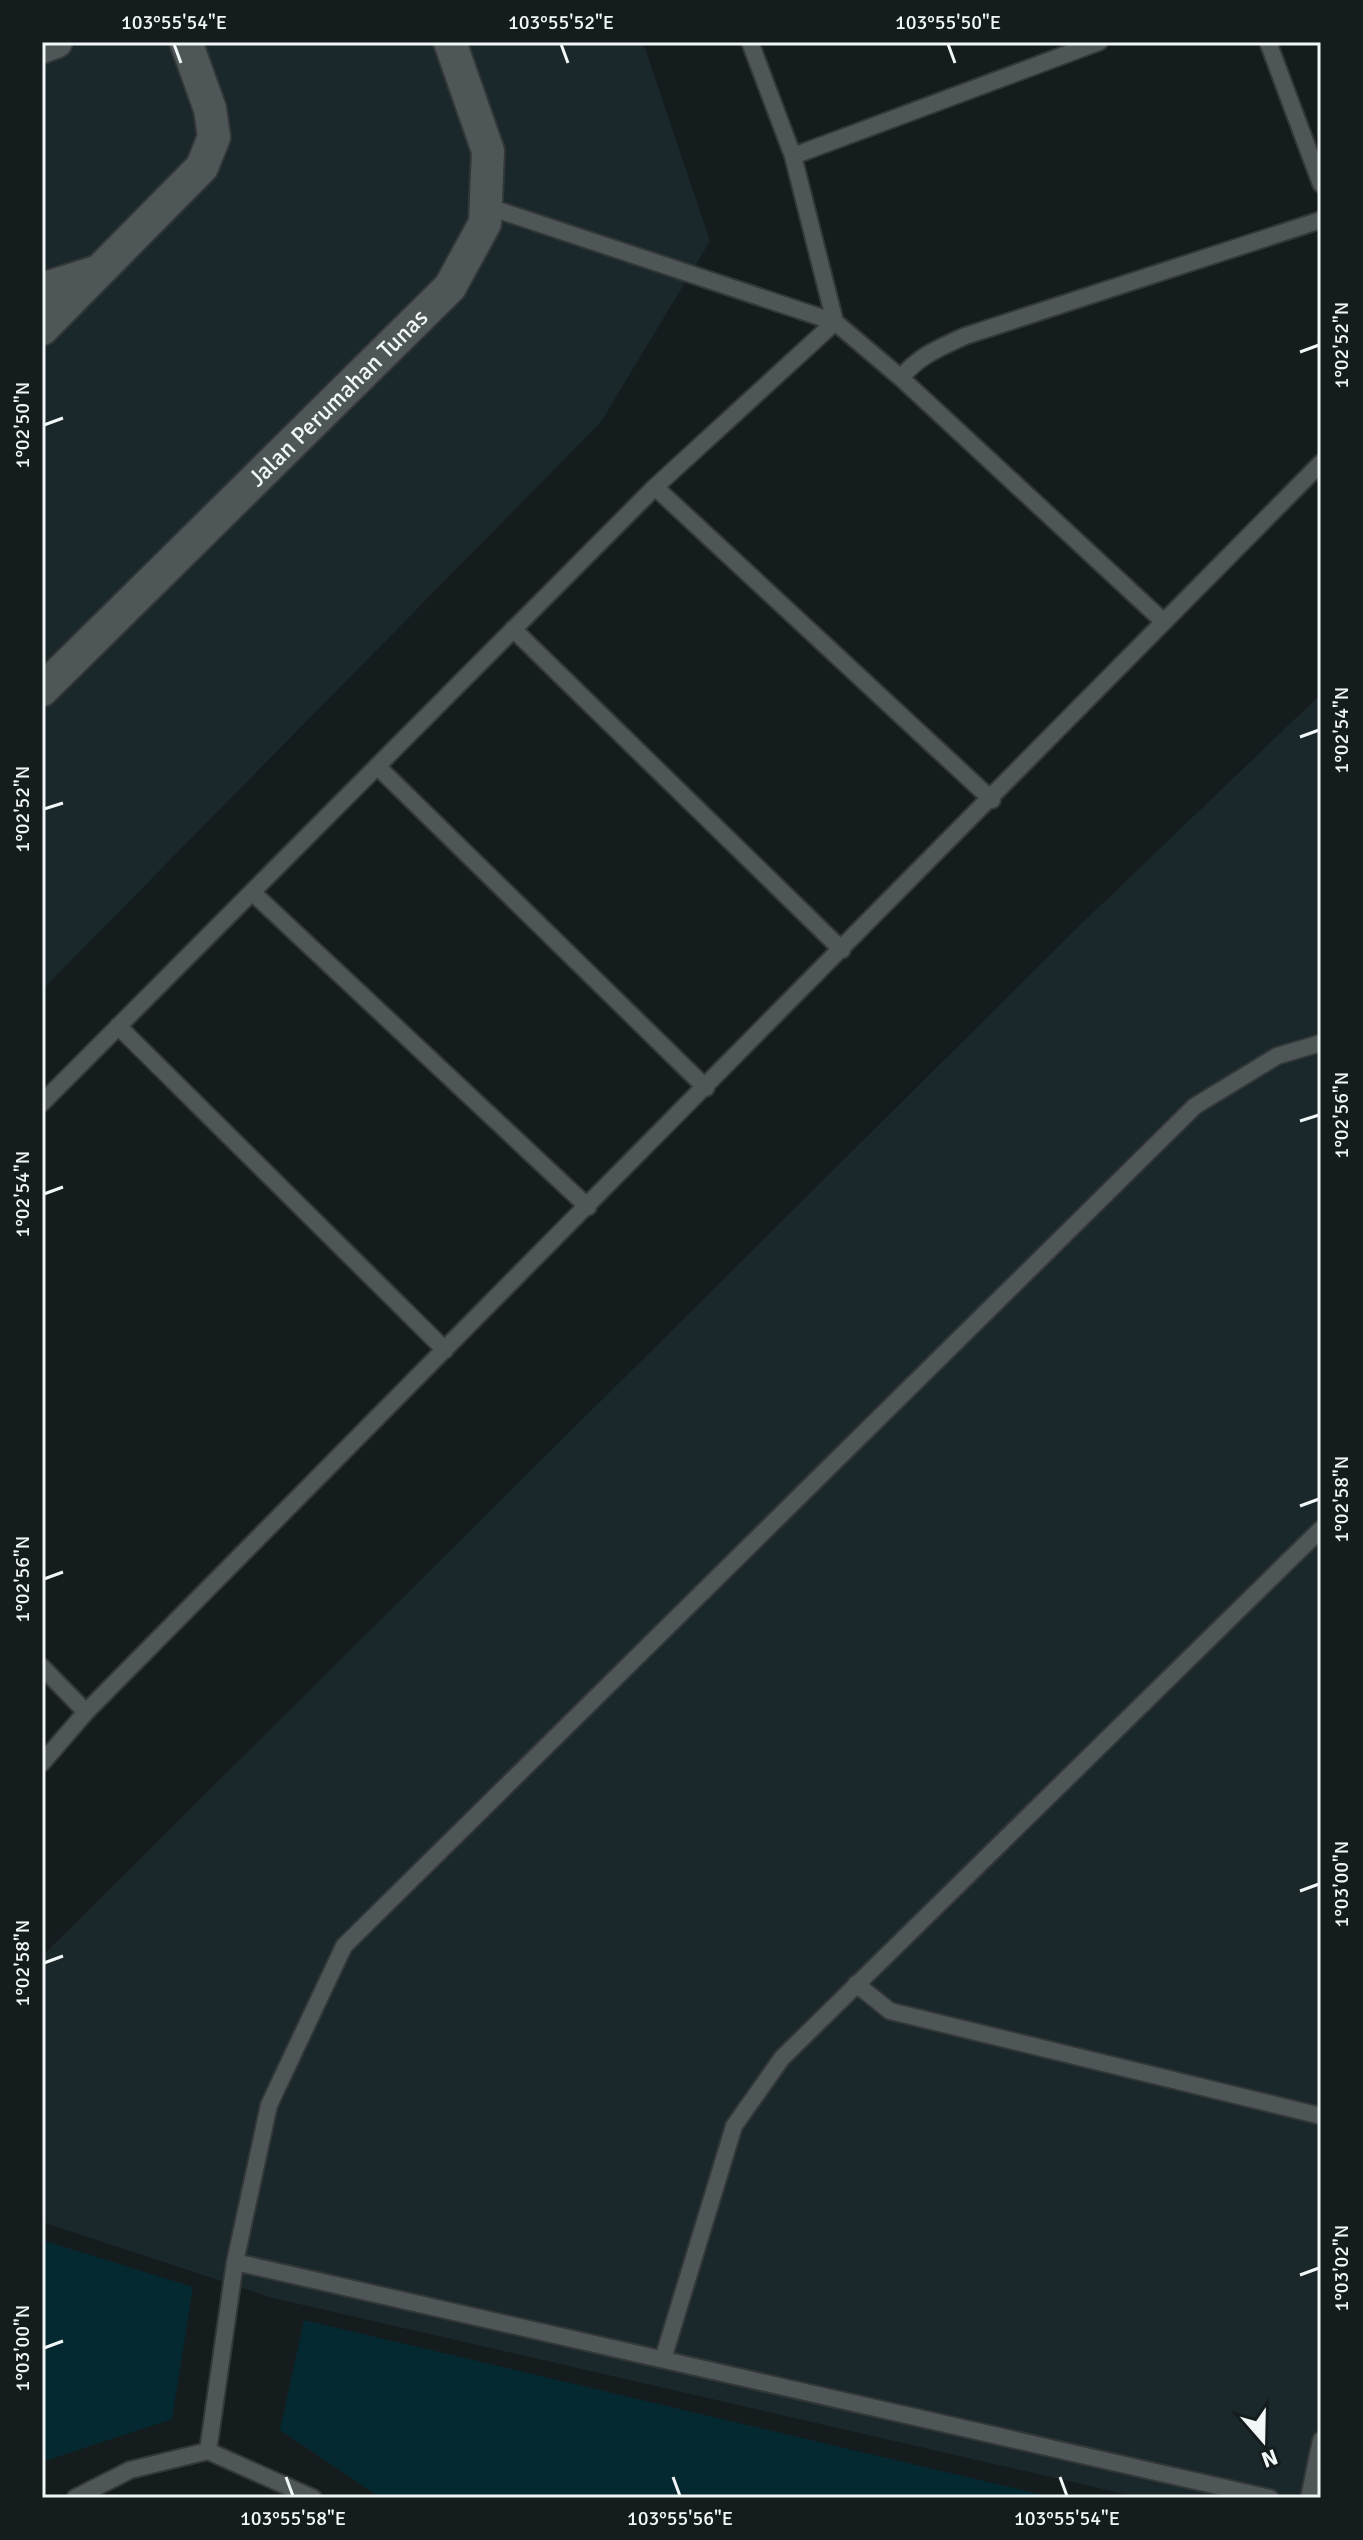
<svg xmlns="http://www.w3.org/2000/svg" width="1363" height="2540" viewBox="0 0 1363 2540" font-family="Signika,sans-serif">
  <rect width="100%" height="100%" fill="#151c1d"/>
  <path fill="#1a282b" d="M42,42H643L710,241L601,422L42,990Z
    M1321,694V2498H1142L273,2298L42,2222V1956L1077,928Z"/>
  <path fill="#052931" d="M42,2240L193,2287L172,2419L42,2462Z
    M304,2320L1056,2498H381L280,2430Z"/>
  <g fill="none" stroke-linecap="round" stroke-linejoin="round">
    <g stroke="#333738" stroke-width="20">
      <path id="lane" d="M1268,42L1321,184
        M793,156L1099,42
        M486,206L835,322L901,378C918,356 941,347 965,336L1321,220
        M901,378L1164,622
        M655,487L992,800
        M513,629L842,950
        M377,766L706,1088
        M252,892L588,1207
        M118,1026L445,1350
        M42,1103L655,487L835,322L793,156L750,42
        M42,1667L86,1712
        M42,1763L86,1712L1321,463
        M856,1984L890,2011L1321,2116
        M235,2262L1270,2498
        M663,2359L734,2126L782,2058L1321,1529
        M208,2451L235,2262L269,2105L344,1946L1195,1106L1277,1056L1321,1043
        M75,2498L130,2470L208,2451L313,2498
        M1309,2498L1321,2440"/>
    </g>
    <g stroke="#333738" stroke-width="36">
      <g id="street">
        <path d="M42,47L56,42"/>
        <path d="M42,289L96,272"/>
        <path d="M42,329L202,167L214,137L210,109L186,42"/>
        <path id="s1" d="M42,690L450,287L485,223L488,151L450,42"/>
      </g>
    </g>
    <use href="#lane" stroke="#4f5658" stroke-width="16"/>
    <use href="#street" stroke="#4f5658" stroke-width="32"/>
  </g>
  <path fill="none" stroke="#f1f6f7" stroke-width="3" d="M174,44L181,63M561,44L568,63M948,44L955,63M1300,352L1319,345M44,425L63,418M1300,737L1319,730M44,809L63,803M1300,1121L1319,1115M44,1194L63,1187M1300,1506L1319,1499M44,1579L63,1572M1300,1891L1319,1884M44,1963L63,1956M1300,2275L1319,2268M44,2348L63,2341M286,2477L293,2496M673,2477L680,2496M1060,2477L1067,2496"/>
  <g text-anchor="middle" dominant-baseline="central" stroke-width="8" stroke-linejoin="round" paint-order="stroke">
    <g font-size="24" fill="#f1f6f7" stroke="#151c1d">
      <text stroke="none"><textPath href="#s1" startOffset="416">Jalan Perumahan Tunas</textPath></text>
    </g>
  </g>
  <rect width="1363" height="2540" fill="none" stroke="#151c1d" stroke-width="88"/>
  <g transform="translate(1263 2440) rotate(160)" stroke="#151c1d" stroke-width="6" paint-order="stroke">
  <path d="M0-6L14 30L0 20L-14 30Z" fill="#f1f6f7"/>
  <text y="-12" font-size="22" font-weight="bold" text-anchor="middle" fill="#f1f6f7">N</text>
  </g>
  <rect x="44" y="44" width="1275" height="2452" fill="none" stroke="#f1f6f7" stroke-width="3"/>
  <g font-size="20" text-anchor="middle" fill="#f1f6f7">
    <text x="174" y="29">103°55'54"E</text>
    <text x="561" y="29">103°55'52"E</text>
    <text x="948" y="29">103°55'50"E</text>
    <text transform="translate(1341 345) rotate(-90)" y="7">1°02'52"N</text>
    <text transform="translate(22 425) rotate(-90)" y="7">1°02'50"N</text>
    <text transform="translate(1341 730) rotate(-90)" y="7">1°02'54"N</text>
    <text transform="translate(22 809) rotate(-90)" y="7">1°02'52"N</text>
    <text transform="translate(1341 1115) rotate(-90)" y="7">1°02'56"N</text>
    <text transform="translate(22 1194) rotate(-90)" y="7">1°02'54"N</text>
    <text transform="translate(1341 1499) rotate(-90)" y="7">1°02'58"N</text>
    <text transform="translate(22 1579) rotate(-90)" y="7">1°02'56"N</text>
    <text transform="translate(1341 1884) rotate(-90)" y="7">1°03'00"N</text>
    <text transform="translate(22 1963) rotate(-90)" y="7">1°02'58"N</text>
    <text transform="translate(1341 2268) rotate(-90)" y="7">1°03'02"N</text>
    <text transform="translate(22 2348) rotate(-90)" y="7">1°03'00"N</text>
    <text x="293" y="2525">103°55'58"E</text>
    <text x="680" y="2525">103°55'56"E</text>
    <text x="1067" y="2525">103°55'54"E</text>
  </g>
</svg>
